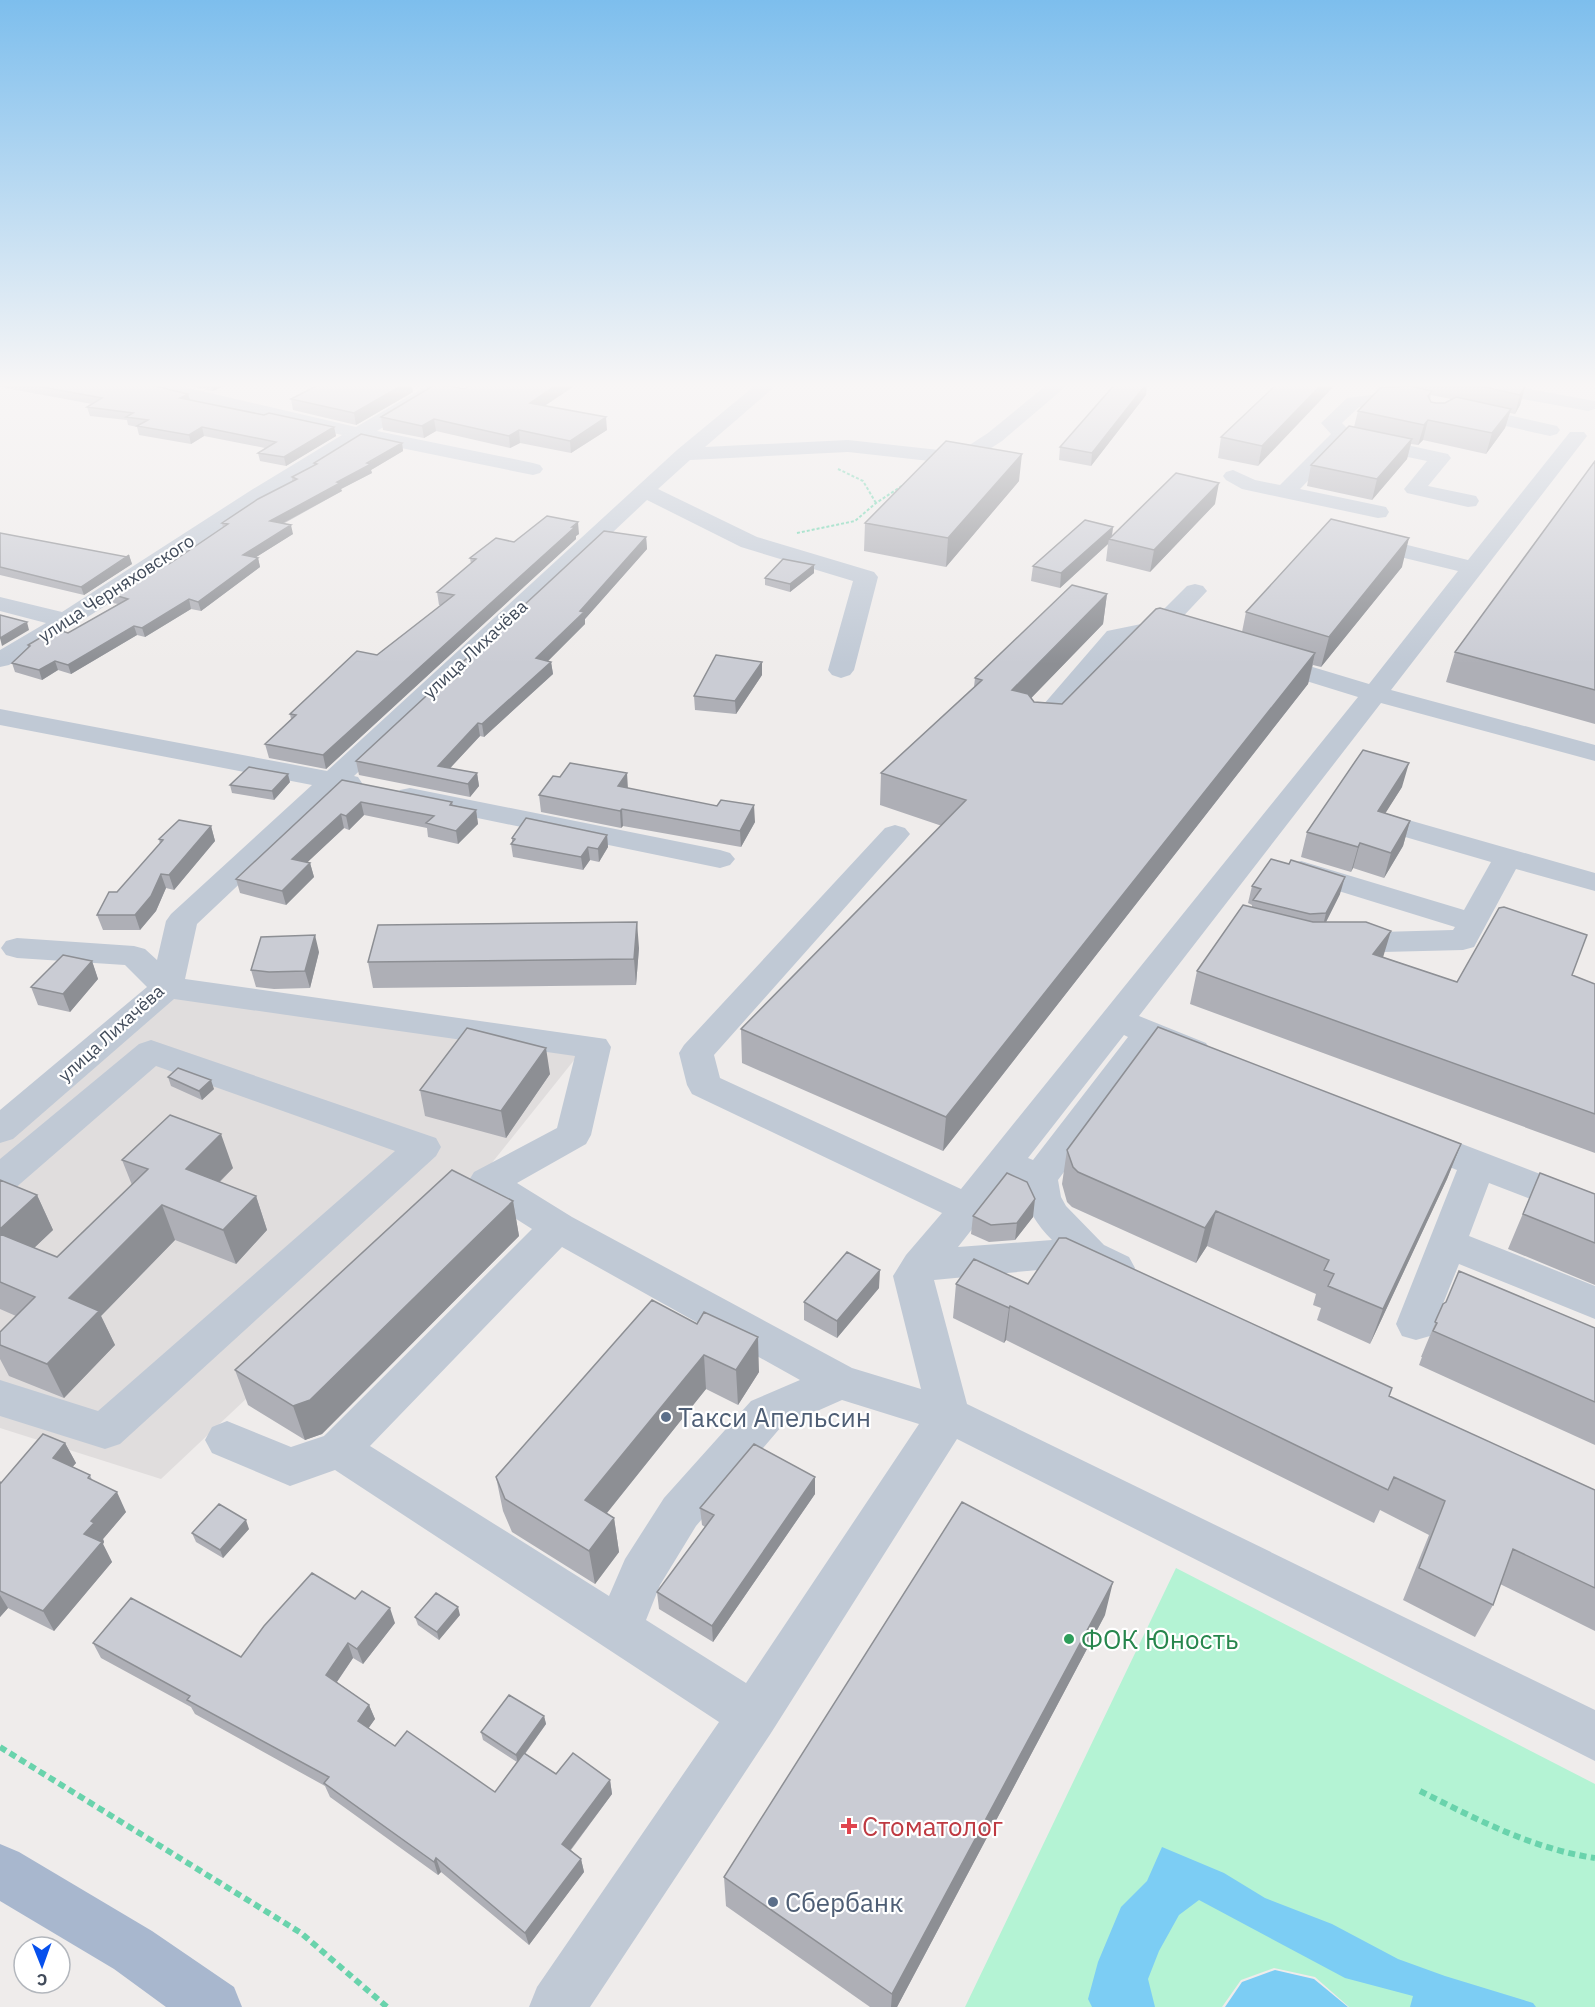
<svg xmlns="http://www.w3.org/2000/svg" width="1595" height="2007" viewBox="0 0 1595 2007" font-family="'IBM Plex Sans',sans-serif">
  <rect width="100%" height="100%" fill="#efeceb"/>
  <path fill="#e0dddd" d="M168,995L579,1054L479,1179L161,1479L0,1428V1139Z"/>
  <path fill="#b4f3d4" d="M1176,1568L1595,1784V2007H1349L1315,1977L1274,1968L1241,1980L1222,2007H965Z"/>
  <path fill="#7ccdf4" d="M1162,1847L1224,1873L1265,1898L1332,1924L1398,1959L1445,1976L1533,2003L1536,2007H1410L1413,1996L1345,1978L1199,1900L1179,1915L1159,1951L1148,1979L1155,2007H1092L1088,1999L1098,1962L1121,1907L1147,1881Z
    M1275,1970L1314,1979L1348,2007H1225L1242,1982Z"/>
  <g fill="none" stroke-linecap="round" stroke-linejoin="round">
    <path stroke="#69d3ac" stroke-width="2" stroke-dasharray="3 2" stroke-linecap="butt" d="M838,469L863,481L876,503
      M797,533L855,521L876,503L905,484"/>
    <path stroke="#69d3ac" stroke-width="6" stroke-dasharray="7 4.5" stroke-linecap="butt" d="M0,1747L301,1933L387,2007
      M1420,1791C1476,1819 1533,1849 1595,1858"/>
    <path fill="#c0c9d5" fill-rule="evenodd" d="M132,383H167L356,427L432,383H455L377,431L533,463L540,465L543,469L540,473L533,475L362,440C242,512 129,595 9,665L0,667V650L46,623L0,611V597L62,612L253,489L342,435L141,389L134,387Z
      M758,383H779L705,447L848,440L948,451L968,446L988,433L1049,383H1070L1002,441L982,454L948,463L848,452L690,460L658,489L757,537L874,572L878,577L854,670L850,675L841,678L832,675L828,670L853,581L741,547L647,500L354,776L358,777L362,783L358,789L348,791L339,790L197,924L185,979L606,1039L611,1047L591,1135L586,1144L517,1183L572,1217L852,1368L921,1389L893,1276L906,1255L942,1213L692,1094L687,1085L679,1053L684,1045L885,828L895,825L905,828L910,834L905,840L714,1055L720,1078L961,1189L1358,697L1258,666L1255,661L1258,656L1267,654L1276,656L1369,684L1458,571L1355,546L1352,541L1355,536L1363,534L1468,560L1570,432H1584L1587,436L1584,440L1391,690L1595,745V761L1381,703L1139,1016L1206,1043L1211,1051L1206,1059L1194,1063L1156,1048L1058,1180L1061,1197L1066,1206L1104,1245L1129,1257L1135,1268L1129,1279L1115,1283L1085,1271L1038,1270L934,1280L967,1404L1595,1710V1761L957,1439L771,1733L590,2007H529L537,1987L719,1722L335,1470L290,1486L212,1453L205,1440L212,1427L227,1421L291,1447L324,1436L532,1229L474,1192L468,1182L474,1172L557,1128L575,1056L174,999L13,1139L0,1143V1110L147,987L125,965L17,958L6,955L1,948L6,941L17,938L134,946L145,949L157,960L166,921L171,914L312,785L0,725V709L327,771L677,450ZM1124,1035L1128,1037L1033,1160L1028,1158ZM1010,1181L1022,1186C1025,1207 1037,1225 1052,1240L958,1247ZM562,1247L800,1380L751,1401L664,1498L625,1559L609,1596L370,1446ZM842,1400L919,1424L746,1683L646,1620L660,1585L696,1526L781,1427Z
      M1496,383L1595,401V409L1588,411L1489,393L1487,389L1489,385Z
      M1404,391L1419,395L1421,399L1419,403L1359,407L1342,423L1352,433L1448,454L1451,458L1428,486L1476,496L1479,501L1476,506L1468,507L1407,493L1404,489L1427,461L1344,444L1300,489L1386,507L1389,512L1386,517L1378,518L1242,489L1226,480L1223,476L1226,472L1233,470L1255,480L1280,485L1331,434L1321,423L1347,398Z
      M1464,405L1557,426L1560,430L1557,434L1550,436L1457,415L1454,411L1457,407Z
      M1195,584L1203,586L1207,591L1175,625L1184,628L1187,633L1184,638L1175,640L1158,635L1124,642L1049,731L1040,733L1031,731L1027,725L1031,719L1107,631L1151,622L1187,586Z
      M410,788L720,850L730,853L735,859L730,865L720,868L400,802L396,796L400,790Z
      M1405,819L1595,873V891L1516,869L1474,947L1463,950L1343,953L1332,950L1327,943L1332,936L1343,933L1453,930L1455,927L1290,876L1286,870L1290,864L1301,861L1464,910L1491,862L1395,834L1391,828L1395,822Z
      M151,1040L436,1138L441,1147L436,1156L120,1444L105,1449L0,1416V1380L98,1411L395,1151L156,1066L13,1190L0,1194V1159L139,1044Z
      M1415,1126L1595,1195V1224L1489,1183L1469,1236L1595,1286V1319L1459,1264L1430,1336L1416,1340L1402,1336L1396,1324L1457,1170L1402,1148L1397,1139L1402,1130Z"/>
    <path fill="#a8b7ce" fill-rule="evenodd" d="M0,1844L19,1852L152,1931L234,1987L242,2007H166L114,1969L0,1901Z"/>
  </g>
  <path fill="#aeafb6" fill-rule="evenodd" d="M0,383H142L188,394L190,400L264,415L334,427L336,436L286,466L260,461L258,453L265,448L204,436L191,444L139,435L137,427L128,425L127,420L90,416L87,407L92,404L0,387Z
    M178,383H230L213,391Z
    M1147,383L1146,395L1091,466L1059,460L1060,447Z
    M1278,383L1258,466L1218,458L1221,437Z
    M1395,383H1507L1525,387L1520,405L1515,414L1510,413L1505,428L1486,454L1423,440L1418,445L1411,444L1407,459L1372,500L1307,486L1311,465L1354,427L1358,411L1394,387ZM1431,395L1451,399L1445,403H1436L1431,402L1430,400Z
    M413,392L356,425L293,410L291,399Z
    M545,406L607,430L571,453L520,443L510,448L436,431L424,438L383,430L381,417Z
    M402,443L403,451L371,470L372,473L341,489L342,491L283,524L293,534L256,557L258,558L260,567L201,611L191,609L145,637L137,635L71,674L58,670L42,680L15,672L12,663L28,647V645L68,633L118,604L113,603L111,594L169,564L223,528L222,523L292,481V477L314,465V463Z
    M1595,461V724L1446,682L1455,652Z
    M1019,481L946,567L864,551L865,523Z
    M1215,504L1150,572L1106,561L1108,544L1060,588L1031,581L1033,566L1113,527L1112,537Z
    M0,533L127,557L129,555L132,564L84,595L0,575Z
    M579,534L576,536V539L326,769L269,758L265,744L291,719L290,714L377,655L442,605H439L437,592L471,564L470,558L514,542Z
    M646,537L647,549L585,619V624L548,661L551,662L553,674L484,737L480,736L450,768L477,773L479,786L470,797L359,775L356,761Z
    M814,565V573L790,592L765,585V578Z
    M1402,567L1321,667L1313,665L1308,684L943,1151L742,1063L741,1029L942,826L880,805L881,773L974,687L975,678L1107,594L1103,624L1031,698L1034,702L1062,704L1242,632L1246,612Z
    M762,675L736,714L695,710L694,696Z
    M560,777L628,788L755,822L741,847L623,826L621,828L541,812L539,795Z
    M342,780L452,802L453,805L476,810L478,824L458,844L428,837L427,828L364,815L349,830L344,828L307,862L310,863L314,877L286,905L240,893L236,879Z
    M290,782L274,800L232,793L230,785Z
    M1402,787L1385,813L1410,821L1403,846L1384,878L1353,868L1351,872L1301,857L1307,832Z
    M211,826L215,841L174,890L166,888L156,911L140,930H103L97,915L160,844L159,839Z
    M607,835L608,847L599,862L590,860L583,870L513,857L511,844L512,843V838Z
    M1252,886L1340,894L1326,922L1383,957L1457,982L1572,975L1595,984V1153L1190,1004L1197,971L1252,907V905L1248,903Z
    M639,948L636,985L373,988L368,962Z
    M319,952L310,988L274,989L256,987L251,970Z
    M92,961L98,979L70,1012L38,1005L31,987Z
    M550,1074L506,1138L425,1116L420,1090Z
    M168,1077L214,1089L202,1100L171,1086Z
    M1461,1144L1447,1179L1370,1344L1317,1320L1321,1308L1313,1305L1316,1294L1207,1246L1196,1263L1072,1207L1067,1202L1062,1184L1067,1150Z
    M122,1160L233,1168L220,1182L256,1196L267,1230L236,1264L175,1240L101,1316L115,1345L64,1398L9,1376L0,1359V1332L16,1316L0,1309V1180L37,1195L53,1230L34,1248L57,1257L132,1185Z
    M1540,1173L1595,1194V1285L1508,1249Z
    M513,1201L519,1236L322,1434L305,1440L248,1405L235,1370Z
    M973,1216L1033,1217L1015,1240L989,1242L971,1234Z
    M956,1284H1028L1389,1396L1595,1490V1631L1500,1584L1493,1605L1475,1637L1403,1600L1429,1535L1380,1510L1374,1523L1006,1340L1004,1343L953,1318Z
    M879,1288L837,1338L804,1320V1302Z
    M652,1300L759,1372L738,1405L706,1389L607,1513L614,1518L619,1552L595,1584L512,1532L503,1511L496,1477Z
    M1443,1304L1595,1328V1445L1419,1365L1422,1357H1421Z
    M65,1443L76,1463L72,1467L90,1475L92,1480L126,1512L103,1539L104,1542L103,1544L112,1562L54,1631L8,1608L0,1617V1482L1,1483Z
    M815,1494L713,1642L659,1609L657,1592L705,1527L702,1525L700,1508Z
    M249,1529L223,1558L196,1542L192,1533Z
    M460,1615L439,1640L418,1625L415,1617Z
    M1105,1615L897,2007H870L726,1906L724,1877Z
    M395,1623L363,1664L353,1658L337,1682L369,1705L375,1719L368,1728L395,1746L495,1792L517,1762L483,1740L481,1732L544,1716L546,1724L525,1754L556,1774L610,1780L612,1794L571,1850L581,1859L584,1872L529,1945L441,1872L438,1875L330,1797L325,1786L195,1714L191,1707L101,1658L93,1643L241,1657Z"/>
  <path fill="#8d8f94" d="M211,383H230L213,391Z
    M406,383H411L413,392L356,425L354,413Z
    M559,383H579L531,415L530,403Z
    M1147,383L1146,395L1091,466L1092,453Z
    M1323,383H1337L1258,466L1262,446Z
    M1395,383H1406L1404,389L1393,390Z
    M1525,387L1520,405L1515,414L1520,395Z
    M188,394L191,403L180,398Z
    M1511,409L1505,428L1486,454L1492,433Z
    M606,417L607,430L571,453L570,441Z
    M434,419L436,431L424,438L422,426Z
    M1428,420L1423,440L1418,445L1424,425Z
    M202,427L204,436L191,444L189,435Z
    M334,427L336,436L286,466L284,457Z
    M519,430L520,443L510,448L509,436Z
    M1412,439L1407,459L1372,500L1377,479Z
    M402,443L403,451L371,470L372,473L341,489L342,491L272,529L270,521L337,482Z
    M1022,454L1019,481L946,567L948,538Z
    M1219,483L1215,504L1150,572L1154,550Z
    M578,522L579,534L576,536V539L326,769L323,755Z
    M291,525L293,534L245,564L243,555Z
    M1113,527L1111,540L1109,539L1108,544L1060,588L1061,573Z
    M646,537L647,549L585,619V624L538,671L536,658L580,611Z
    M1409,538L1402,567L1321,667L1329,637Z
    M129,555L132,564L84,595L81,587Z
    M258,558L260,567L201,611L198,602Z
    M814,565V573L790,592V584Z
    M1107,594L1103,624L1009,721L1012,690Z
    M189,599L191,609L145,637L142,628Z
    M27,622L29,630L2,646L0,638Z
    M134,626L137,635L71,674L68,665Z
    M1315,653L1308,684L943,1151L946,1117Z
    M55,661L58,670L42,680L39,670Z
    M551,662L553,674L484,737L482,724Z
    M762,662V675L736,714L735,701Z
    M478,723L480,736L440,779L438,766Z
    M1409,763L1402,787L1371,836L1378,811Z
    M477,773L479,786L470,797L468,784Z
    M627,773L628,789L618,786Z
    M288,774L290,782L274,800L272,791Z
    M361,802L364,815L349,830L346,816Z
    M754,805L755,822L741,847L740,831Z
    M622,809L623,826L621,828L620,811Z
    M476,810L478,824L458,844L456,831Z
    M341,814L344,828L296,873L292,859Z
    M1410,821L1403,846L1384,878L1391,853Z
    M211,826L215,841L174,890L169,875Z
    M607,835L608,847L599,862L598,849Z
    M1360,843L1353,868L1351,872L1358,847Z
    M588,847L590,860L583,870L581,857Z
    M310,863L314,877L286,905L282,891Z
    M161,874L166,888L156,911L140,930L135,915Z
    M1345,877L1340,894L1322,930L1326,913Z
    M637,922L639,948L636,985L634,959Z
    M1391,931L1381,964L1373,954Z
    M315,935L319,952L310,988L305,971Z
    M92,961L98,979L70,1012L63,994Z
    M546,1048L550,1074L506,1138L501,1111Z
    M211,1080L214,1089L202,1100L199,1091Z
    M221,1134L233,1168L198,1203L186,1169Z
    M1461,1144L1447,1179L1370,1344L1383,1309Z
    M37,1195L53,1230L14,1267L0,1239V1229Z
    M256,1196L267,1230L236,1264L223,1230Z
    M1035,1199L1033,1217L1015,1240L1017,1223Z
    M513,1201L519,1236L322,1434L305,1440L293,1406Z
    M162,1205L175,1240L101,1316L115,1345L64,1398L47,1364L69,1298Z
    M1216,1211L1207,1246L1196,1263L1205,1228Z
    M880,1270L879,1288L837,1338V1321Z
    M1010,1306L1006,1340L1004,1343L1009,1308Z
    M758,1337L759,1372L738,1405L736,1370Z
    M704,1355L706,1389L590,1534L585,1500Z
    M65,1443L76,1463L63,1478L53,1458Z
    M815,1477V1494L713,1642L712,1626Z
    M117,1492L126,1512L103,1539L104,1542L103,1544L112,1562L54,1631L43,1611L91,1521Z
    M614,1518L619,1552L595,1584L589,1551Z
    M246,1520L249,1529L223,1558L220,1550Z
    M1113,1582L1105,1615L897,2007H891L892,1994Z
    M0,1595L8,1608L0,1617Z
    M458,1607L460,1615L439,1640L437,1632Z
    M390,1608L395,1623L363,1664L357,1649Z
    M348,1643L353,1658L332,1689L326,1675Z
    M369,1705L375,1719L363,1736L358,1721Z
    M544,1716L546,1724L518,1763L516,1755Z
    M610,1780L612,1794L565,1857L562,1844Z
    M436,1858L441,1872L438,1875L434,1862Z
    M581,1859L584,1872L529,1945L525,1933Z"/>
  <path fill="#caccd4" stroke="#8d8f94" stroke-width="1.5" d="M21,383H142L188,394L180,398L264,415L269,413L334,427L284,457L258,453L276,442L202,427L189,435L137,426L148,420L126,417L133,413L87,407L102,398Z
    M322,383H406L354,413L291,399Z
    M474,383H559L530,403L606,417L570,441L519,430L509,436L434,419L422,426L381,417L436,384L465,389Z
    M1116,383H1147L1092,453L1060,447Z
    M1278,383H1323L1262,446L1221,437Z
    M1468,383H1507L1525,387L1520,395Z
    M1409,386L1432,391L1428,396L1431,402L1436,403H1445L1456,397L1511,409L1492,433L1428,420L1424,425L1358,411L1380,388Z
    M1349,426L1412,439L1377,479L1311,465Z
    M361,434L402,443L367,463L371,464L337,482L340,483L270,521L291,525L243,555L258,558L198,602L189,599L142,628L134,626L68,665L55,661L39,670L12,663L30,646L28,645L55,629L68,633L128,599L111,594L160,562L169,564L228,524L222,523L258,499L297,479L292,477L317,464L314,463Z
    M946,441L1022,454L948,538L865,523Z
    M1595,461V690L1455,652Z
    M1176,473L1219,483L1154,550L1109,539Z
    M547,516L578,522L572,527H575L323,755L265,744L296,715L290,714L357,651L377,655L454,595L437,592L476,559L470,558L496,538L514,542Z
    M1331,519L1409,538L1329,637L1246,612Z
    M1085,520L1113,527L1061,573L1033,566Z
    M604,531L646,537L580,611L584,612L536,658L551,662L482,724L478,723L438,766L477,773L468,784L356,761Z
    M0,533L127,557L129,555L81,587L0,567Z
    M783,559L814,565L790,584L765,578Z
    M1072,585L1107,594L1012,690L1028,694L1034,702L1062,704L1156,609L1160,608L1315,653L946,1117L741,1029L966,800L881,773L982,680L975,678Z
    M0,615L27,622L0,638Z
    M716,655L762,662L735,701L694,696Z
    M1363,750L1409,763L1378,811L1410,821L1391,853L1360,843L1358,847L1307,832Z
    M570,763L627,773L618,786L717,806L721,800L754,805L740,831L622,809L620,811L539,795L553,776L560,777Z
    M249,767L288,774L272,791L230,785Z
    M342,780L452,802L450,805L476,810L456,831L426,823L434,816L361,802L346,816L341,814L292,859L310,863L282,891L236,879Z
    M526,818L607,835L598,849L588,847L581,857L511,844L515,839L512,838Z
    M179,820L211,826L169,875L161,874L151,896L135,915H97L109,892H117L163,840L159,839Z
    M1271,859L1289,864L1291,860L1345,877L1326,913L1310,914L1253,900L1261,889L1252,886Z
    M1243,905L1313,922H1366L1391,931L1373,954L1457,982L1499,908L1504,907L1587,935L1572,975L1595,984V1114L1197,971Z
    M637,922L634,959L368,962L378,925Z
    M315,935L305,971L269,972L251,970L261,937Z
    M63,955L92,961L63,994L31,987Z
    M1158,1027L1461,1144L1383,1309L1328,1286L1334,1274L1324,1270L1329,1260L1216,1211L1205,1228L1078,1172L1073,1167L1067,1150Z
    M467,1028L546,1048L501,1111L420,1090Z
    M178,1068L211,1080L199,1091L168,1077Z
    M170,1115L221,1134L186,1169L256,1196L223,1230L162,1205L69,1298L99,1311L47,1364L0,1345V1332L35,1297L0,1282V1234L57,1257L148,1169L122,1160Z
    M452,1170L513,1201L310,1400L293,1406L235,1370Z
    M1007,1173L1027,1182L1035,1199L1017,1223L991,1225L973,1216Z
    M1540,1173L1595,1194V1243L1523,1214Z
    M0,1180L37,1195L0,1229Z
    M1059,1238H1066L1392,1388L1389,1396L1595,1490V1588L1513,1549L1493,1605L1419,1568L1445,1501L1394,1477L1388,1490L1010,1306L1009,1308L956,1284L974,1259L1028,1284Z
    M847,1252L880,1270L837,1321L804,1302Z
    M1459,1271L1595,1328V1402L1433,1331L1437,1323L1435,1322L1443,1304L1446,1302Z
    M652,1300L697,1324L704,1312L758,1337L736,1370L704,1355L585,1500L614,1518L589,1551L505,1499L496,1477Z
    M43,1434L65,1443L53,1458L90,1475L88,1478L117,1492L91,1521L94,1523L84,1534L102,1542L43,1611L0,1591V1482L1,1483Z
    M754,1444L815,1477L712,1626L657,1592L714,1515L700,1508Z
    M962,1502L1113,1582L892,1994L724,1877Z
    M219,1504L246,1520L220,1550L192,1533Z
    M312,1573L355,1599L362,1591L390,1608L357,1649L348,1643L326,1675L369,1705L358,1721L395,1746L407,1731L495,1792L524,1753L556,1774L573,1753L610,1780L562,1844L581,1859L525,1933L436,1858L434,1862L324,1783L329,1777L187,1700L190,1696L93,1643L131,1598L241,1657L264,1626Z
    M436,1593L458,1607L437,1632L415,1617Z
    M509,1695L544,1716L516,1755L481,1732Z"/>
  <linearGradient id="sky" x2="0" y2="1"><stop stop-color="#7dbeed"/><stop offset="0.58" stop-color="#f8f6f6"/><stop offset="1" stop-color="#f8f6f6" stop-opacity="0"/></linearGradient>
  <rect width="1595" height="664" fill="url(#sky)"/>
  <g fill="#5c6f8a" stroke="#fff" stroke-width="2">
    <circle cx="666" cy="1417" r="6"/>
    <circle cx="773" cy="1902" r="6"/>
  </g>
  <circle fill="#2e9e5b" stroke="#fff" stroke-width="2" cx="1069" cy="1639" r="6"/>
  <path fill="#e0444e" stroke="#fff" stroke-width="2" d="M846 1817h6v6h6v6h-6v6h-6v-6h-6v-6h6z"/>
  <g text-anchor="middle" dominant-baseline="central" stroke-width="4.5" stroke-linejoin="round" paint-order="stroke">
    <g font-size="18" fill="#424c5b" stroke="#fff">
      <text transform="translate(116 588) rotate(-33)">улица Черняховского</text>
      <text transform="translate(475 649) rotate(-43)">улица Лихачёва</text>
      <text transform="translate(111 1033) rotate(-42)">улица Лихачёва</text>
    </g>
    <g font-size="26" fill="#4e5e75" stroke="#fff" text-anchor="start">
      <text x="678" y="1417">Такси Апельсин</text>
      <text x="785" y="1902">Сбербанк</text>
    </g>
    <g font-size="26" fill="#27864d" stroke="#fff" text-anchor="start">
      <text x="1081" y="1639">ФОК Юность</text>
    </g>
    <g font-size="26" fill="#be3a42" stroke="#fff" text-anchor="start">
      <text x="862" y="1826">Стоматолог</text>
    </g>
  </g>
  <g transform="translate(42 1965) rotate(179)"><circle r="28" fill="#ffffff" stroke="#b3b7bd" stroke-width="1.5"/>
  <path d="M0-4.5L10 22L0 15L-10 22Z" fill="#0750ed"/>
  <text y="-9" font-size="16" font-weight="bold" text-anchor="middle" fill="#424c5b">С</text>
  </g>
</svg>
